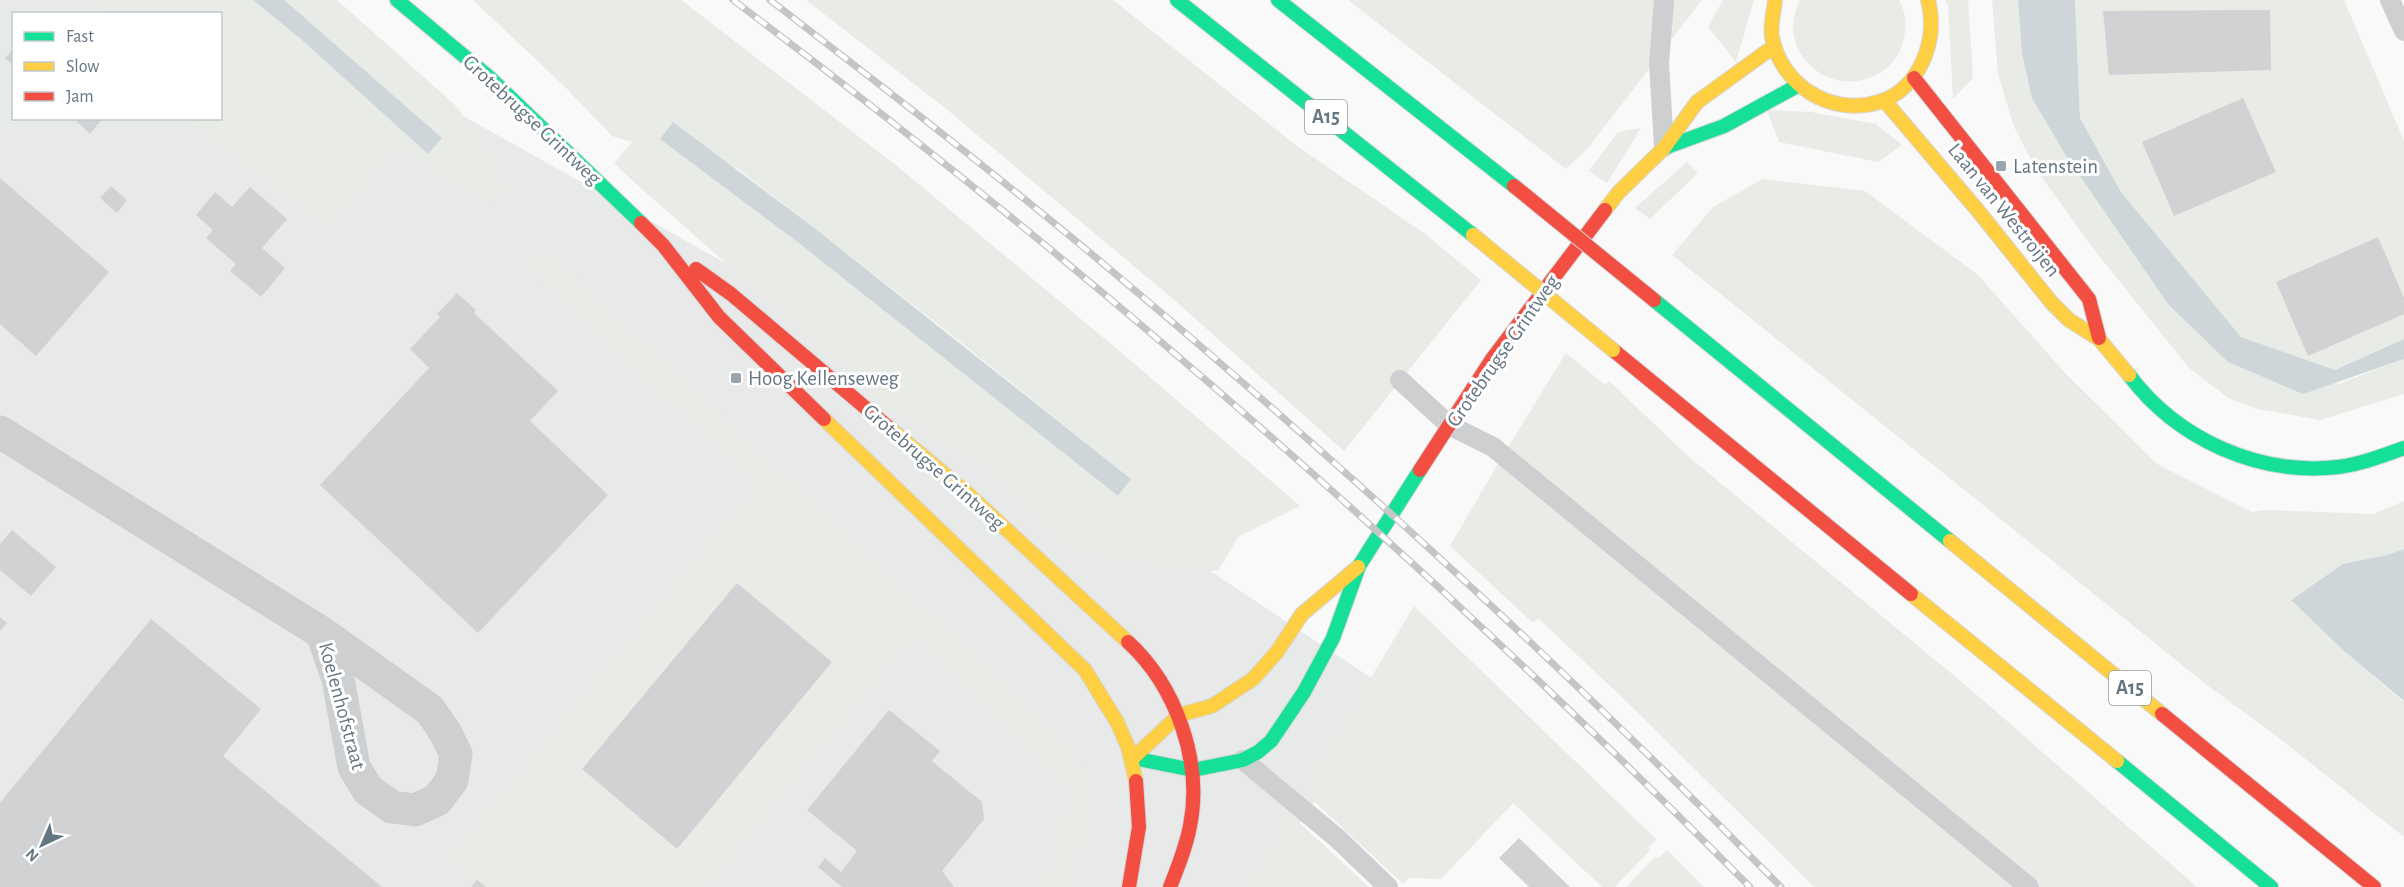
<svg xmlns="http://www.w3.org/2000/svg" width="2404" height="887" viewBox="0 0 2404 887" font-family="'Alegreya Sans',sans-serif">
  <rect width="100%" height="100%" fill="#f9f9f9"/>
  <path fill="#e8e9e9" fill-rule="evenodd" d="M0,0H257L864,341L1391,691L1255,887H0ZM14,14H220V118H14Z"/>
  <path fill="#e8ebe6" fill-rule="evenodd" d="M90,0H337L454,104L473,128L502,180L505,187L504,195L499,199L481,201L401,147L325,225L188,121L190,119L220,118L221,85L226,79L221,73L220,14L108,13Z
    M473,0H681L897,166L1123,354L1300,506L1238,537L1218,571H1173L1066,546L1036,513L984,467L897,414L634,182L614,163L632,142L612,136L566,88ZM661,139L737,168L944,329L1131,479L1118,496L800,244Z
    M806,0H1113L1297,146L1425,234L1481,280L1344,451L1172,298L945,108Z
    M1348,0H1702L1588,148L1566,169Z
    M1723,0H1754L1736,62L1708,27Z
    M1800,0H1899C1907,15 1907,29 1902,44C1900,55 1892,64 1884,70C1836,105 1772,54 1800,0Z
    M1945,0H1968L1973,78L1953,99L1948,5Z
    M1992,0H2018L2022,53L2168,304L2338,384L2404,359V394L2320,420L2258,409L2230,399L2189,368L2096,252L2037,171L2014,127L1998,74Z
    M2075,0H2344L2404,141V339L2335,370L2241,337L2121,192L2080,118Z
    M1767,110L1811,112L1876,124L1902,145L1878,162L1779,142Z
    M1641,128L1607,183L1589,171L1618,132Z
    M1687,162L1698,173L1650,219L1635,208Z
    M1763,179L1865,191L1978,275L2066,374L2157,464L2252,512L2265,510L2373,514L2404,501V549L2387,555L2343,564L2291,600L2344,651L2404,702V837L2279,738L2207,685L1672,255L1713,207Z
    M542,247L1051,728L1079,757L1088,819L1071,887H1042L1066,807L1068,787L916,634L707,887H484L448,859L757,484L629,365L526,264Z
    M1566,353L1605,385L1609,381L1690,458L1969,688L2197,887H2038L1507,449Z
    M1499,462L2019,887H1814L1627,702L1538,618L1533,623L1450,546Z
    M1414,606L1656,839L1648,848L1650,850L1615,887H1602L1513,803L1441,879L1409,878L1403,884L1303,791Z
    M1290,814L1369,887H1247Z
    M1667,850L1704,887H1626L1656,856L1659,858Z"/>
  <path fill="#ced6d9" d="M253,0H284L442,138L428,154L301,39Z
    M2018,0H2075L2080,118L2121,192L2241,337L2335,370L2404,339V359L2303,394L2228,362L2168,304L2065,154L2032,98L2022,53Z
    M673,122L813,227L1131,479L1118,496L800,244L660,139Z
    M2404,549V701L2344,651L2291,600L2343,564L2387,555Z"/>
  <path fill="#d0d2d3" d="M2270,10L2271,70L2109,75L2103,11Z
    M14,48V66L5,58Z
    M2243,98L2276,172L2174,216L2142,142Z
    M73,118H103L90,134Z
    M0,178L109,272L36,356L0,324Z
    M111,186L127,200L117,213L100,198Z
    M250,187L287,219L262,248L285,268L261,297L230,271L236,264L206,238L213,230L196,215L215,192L232,207Z
    M2378,237L2404,298V314L2308,356L2276,282Z
    M457,293L476,310L474,313L558,391L530,421L608,495L478,633L320,485L429,368L410,349L440,317L437,314Z
    M12,530L56,567L31,596L0,570V544Z
    M737,583L832,662L677,849L582,769Z
    M0,617L7,623L0,631Z
    M151,619L261,709L223,756L382,887H0V803Z
    M889,710L940,751L932,761L982,802L984,819L942,871L954,887H842L818,867L825,858L841,872L857,851L807,810Z
    M1519,838L1570,887H1529L1499,858Z
    M477,880L486,887H471Z"/>
  <g fill="none" stroke-linecap="round" stroke-linejoin="round">
    <g stroke="#d5d6d7" stroke-width="16">
      <path id="fast" d="M397,0L489,77L641,223
        M1177,0L1473,235
        M1278,0L1514,186
        M1664,148L1724,126L1797,86
        M1654,300L1950,541
        M2129,375C2177,439 2258,476 2338,467C2361,464 2382,456 2404,448
        M1133,758L1193,770L1243,760L1258,752L1271,741L1304,692L1333,638L1359,566L1420,470
        M2117,761L2271,887"/>
    </g>
    <g stroke="#d5d6d7" stroke-width="16">
      <path id="slow" d="M1775,0C1774,11 1770,26 1772,37C1781,85 1831,117 1879,102C1920,89 1939,39 1928,0
        M1884,100L1979,212L2051,302L2069,320L2099,339L2129,375
        M1605,210L1618,193L1664,148L1697,102L1773,47
        M824,419L1085,670L1117,722L1128,747L1136,781
        M887,426L967,493L1128,642
        M1950,541L2162,714
        M1911,594L2117,761
        M1133,758L1179,715L1212,706L1253,679L1277,652L1302,614L1358,567"/>
    </g>
    <g stroke="#d5d6d7" stroke-width="16">
      <path id="jam" d="M1914,78L2089,299L2099,338
        M641,223L663,245L719,317L824,419
        M696,269L731,294L887,426
        M1613,350L1911,594
        M1420,470L1492,359L1605,210
        M1128,642C1176,686 1203,762 1190,826C1186,847 1178,867 1170,887
        M2162,714L2374,887
        M1129,887L1139,827L1136,781"/>
    </g>
    <path stroke="#cecfd0" stroke-width="20" d="M2390,0L2404,31
      M1664,147L1659,63L1664,0
      M1400,380L1449,425L1493,447L2029,887
      M1243,760L1337,838L1388,887"/>
    <path stroke="#cecfd0" stroke-width="33" d="M0,432L322,633L430,710L445,732L456,754L452,780L437,800L415,810L392,807L368,790L354,767L338,679L322,633"/>
    <use href="#fast" stroke="#16e098" stroke-width="14"/>
    <use href="#slow" stroke="#ffcf43" stroke-width="14"/>
    <use href="#jam" stroke="#f24e42" stroke-width="14"/>
    <g stroke="#c3c5c6" stroke-width="7">
      <path id="rail" d="M733,0C1093,270 1433,568 1750,887
        M770,0C879,84 988,168 1094,256C1333,455 1562,665 1781,887"/>
    </g>
    <use href="#rail" stroke="#fff" stroke-width="4.5" stroke-dasharray="14" stroke-linecap="butt"/>
    <g stroke="#d5d6d6" stroke-width="16" stroke-linecap="butt">
      <path id="slow-bridge" d="M1473,235L1613,350"/>
    </g>
    <g stroke="#d5d6d6" stroke-width="16" stroke-linecap="butt">
      <path id="jam-bridge" d="M1514,186L1654,300"/>
    </g>
    <use href="#slow-bridge" stroke="#ffcf43" stroke-width="14"/>
    <use href="#jam-bridge" stroke="#f24e42" stroke-width="14"/>
  </g>
  <g fill="#99a4ac" stroke="#fff" stroke-width="2">
    <rect x="1995" y="160" width="12" height="12" rx="3"/>
    <rect x="730" y="372" width="12" height="12" rx="3"/>
  </g>
  <g text-anchor="middle" dominant-baseline="central" stroke-width="6" stroke-linejoin="round" paint-order="stroke">
    <g fill="#fff" stroke="#939fa8" stroke-width="1.5">
      <rect x="1305" y="100" width="42" height="34" rx="4.5"/>
      <rect x="2109" y="671" width="42" height="34" rx="4.5"/>
    </g>
    <g font-size="20" font-weight="bold" fill="#657683">
      <text x="1326" y="117">A15</text>
      <text x="2130" y="688">A15</text>
    </g>
    <g font-size="21" fill="#657683" stroke="#fff">
      <text transform="translate(532 120) rotate(43)">Grotebrugse Grintweg</text>
      <text transform="translate(2004 210) rotate(51)">Laan van Westroijen</text>
      <text transform="translate(1503 351) rotate(-55)">Grotebrugse Grintweg</text>
      <text transform="translate(934 467) rotate(41)">Grotebrugse Grintweg</text>
      <text transform="translate(342 706) rotate(75)">Koelenhofstraat</text>
    </g>
    <g font-size="21" fill="#657683" stroke="#fff" text-anchor="start">
      <text x="2013" y="166">Latenstein</text>
      <text x="748" y="378">Hoog Kellenseweg</text>
    </g>
  </g>
  <rect x="12" y="12" width="210" height="108" fill="#ffffff" stroke="#c1c8cd" stroke-width="1.5"/>
  <rect x="24" y="32" width="30" height="9" fill="#16e098" stroke="#c1c8cd" stroke-width="1.5"/>
  <text x="66" y="42" font-size="18" fill="#657683">Fast</text>
  <rect x="24" y="62" width="30" height="9" fill="#ffcf43" stroke="#c1c8cd" stroke-width="1.5"/>
  <text x="66" y="72" font-size="18" fill="#657683">Slow</text>
  <rect x="24" y="92" width="30" height="9" fill="#f24e42" stroke="#c1c8cd" stroke-width="1.5"/>
  <text x="66" y="102" font-size="18" fill="#657683">Jam</text>
  <g transform="translate(42 845) rotate(224)" stroke="#ffffff" stroke-width="4.5" paint-order="stroke">
  <path d="M0-4.5L10 22L0 15L-10 22Z" fill="#657683"/>
  <text y="-9" font-size="16" font-weight="bold" text-anchor="middle" fill="#657683">N</text>
  </g>
</svg>
